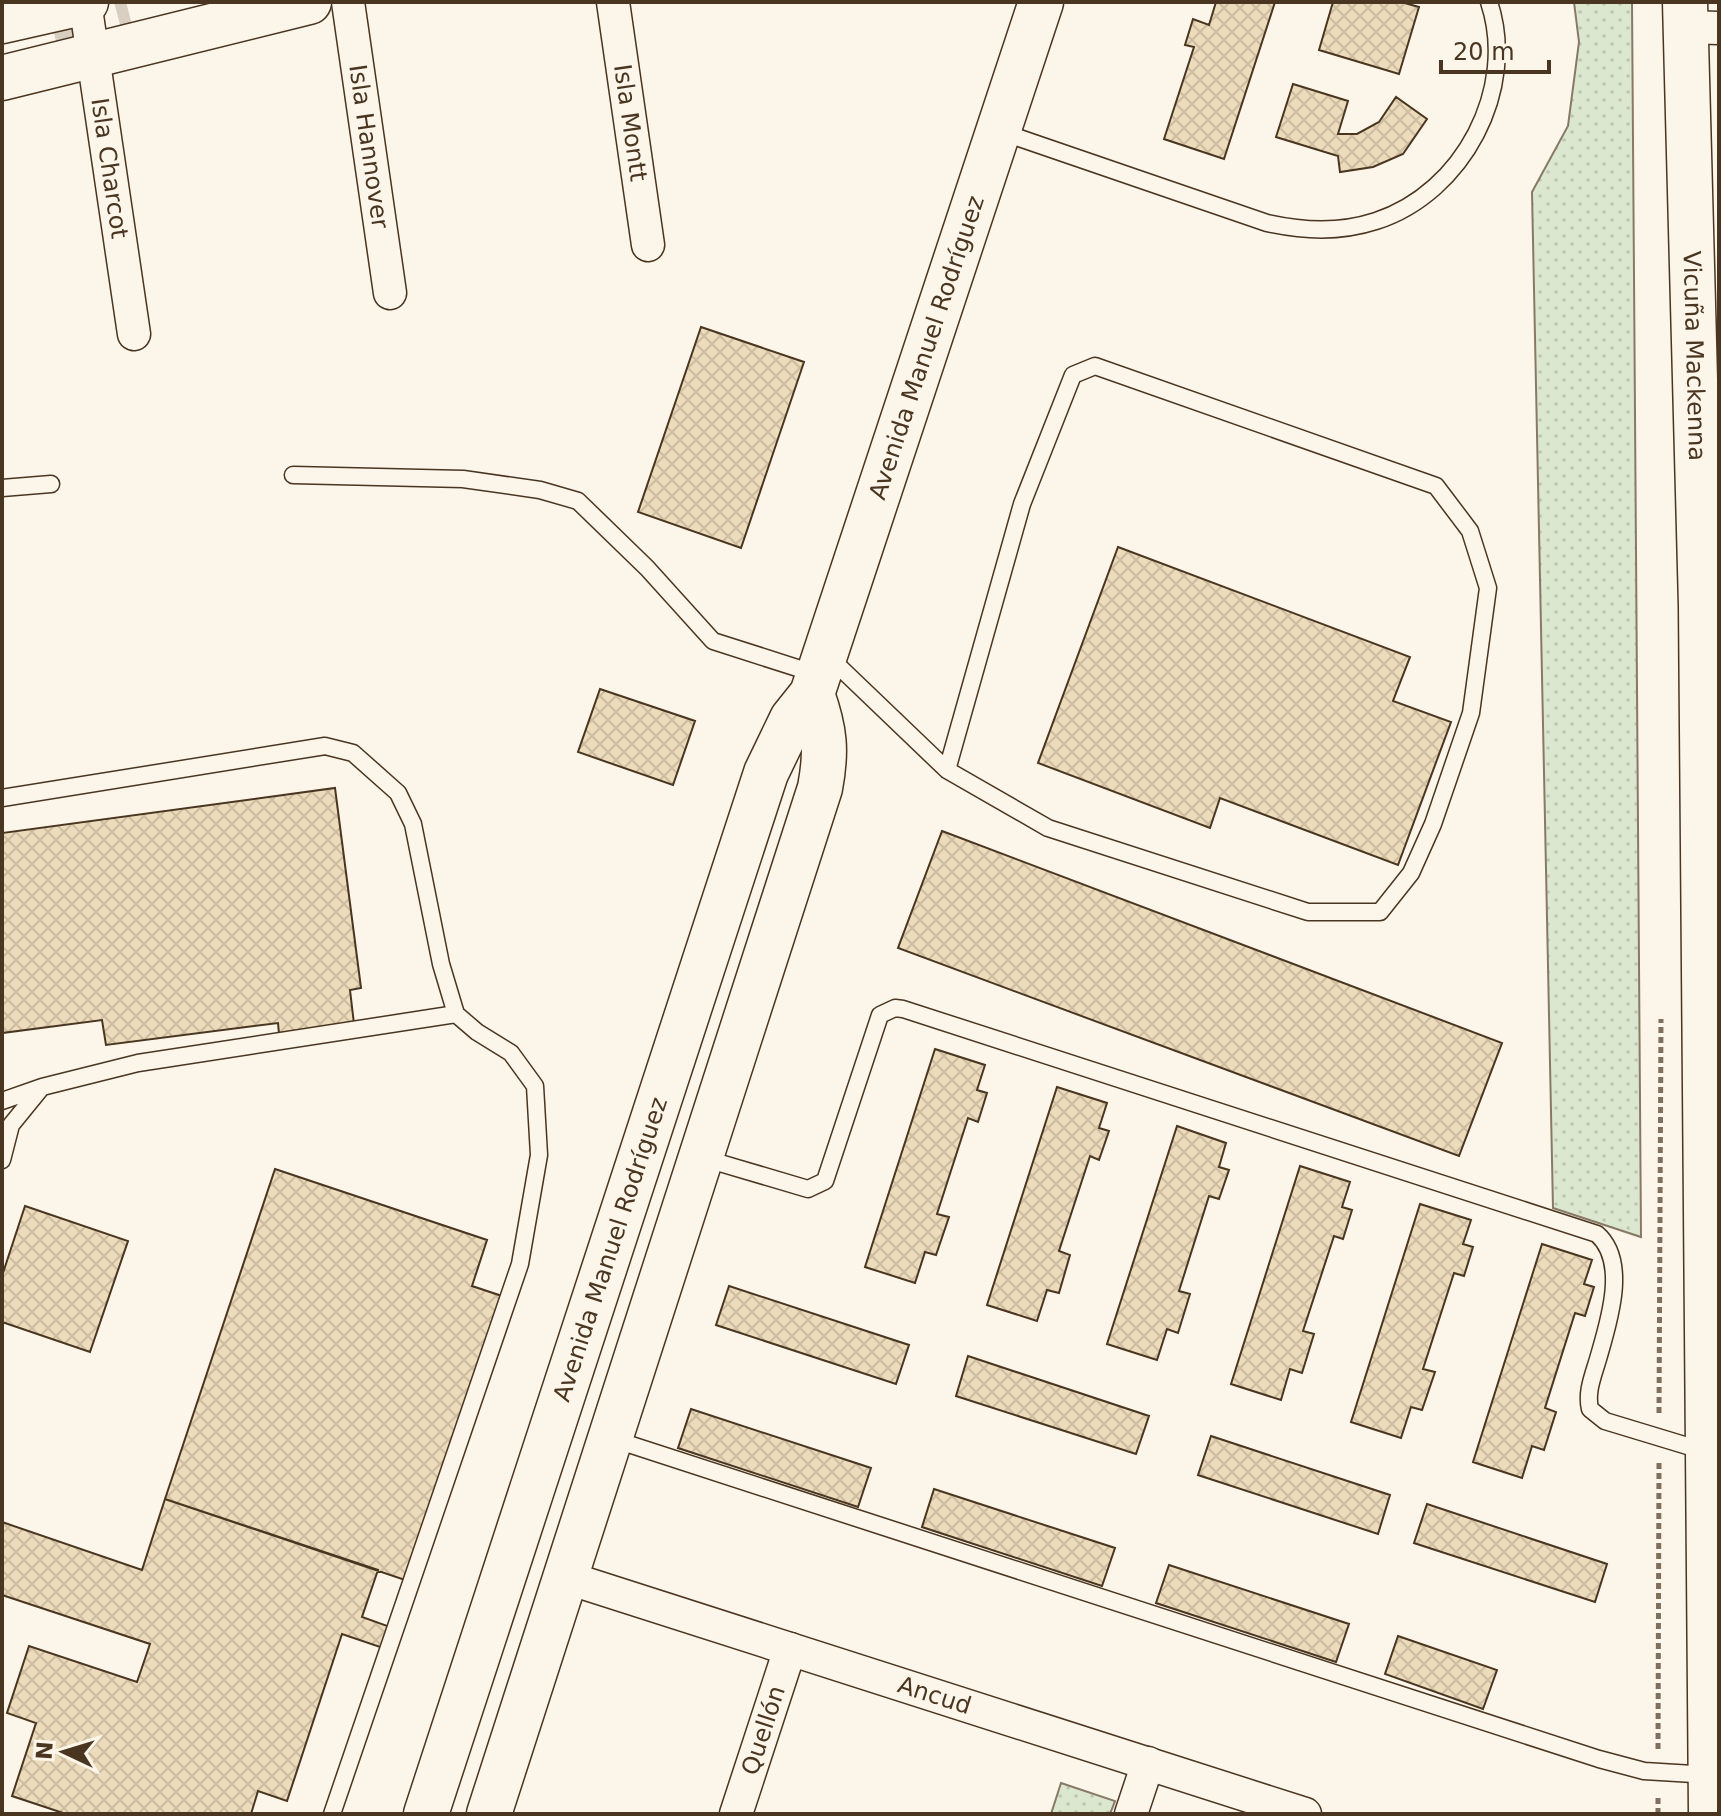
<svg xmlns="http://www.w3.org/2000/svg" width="1721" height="1816" viewBox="0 0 1721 1816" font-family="'DejaVu Sans',sans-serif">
  <defs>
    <pattern id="green-dots" width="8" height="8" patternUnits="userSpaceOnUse" patternTransform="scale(2)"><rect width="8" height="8" fill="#dce7d0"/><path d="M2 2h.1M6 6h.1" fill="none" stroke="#bec7b2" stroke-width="1.8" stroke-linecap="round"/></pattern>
    <pattern id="building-cross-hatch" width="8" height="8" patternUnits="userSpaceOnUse" patternTransform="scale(2)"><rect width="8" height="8" fill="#ecdcbc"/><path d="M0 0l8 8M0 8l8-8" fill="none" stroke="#ccbda1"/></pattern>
  </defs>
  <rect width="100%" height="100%" fill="#fbf6e9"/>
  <path fill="url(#green-dots)" stroke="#887966" stroke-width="2" d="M1574,2H1632L1641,1237L1553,1208L1532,192L1568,126L1579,42Z
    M1061,1783L1115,1801L1110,1814H1051Z"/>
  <path fill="url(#building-cross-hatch)" stroke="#4a3520" stroke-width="2" d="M1216,2H1275L1224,159L1164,139L1194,47L1185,45L1193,19L1209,25Z
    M1333,2H1401L1419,7L1399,74L1319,50Z
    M1293,84L1348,101L1338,134H1357L1379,122L1396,97L1427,119L1403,154L1373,167L1340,172L1338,156L1276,137Z
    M701,327L804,362L741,548L638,512Z
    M1118,547L1410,657L1393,701L1451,722L1398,865L1220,798L1210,828L1038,763Z
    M600,689L695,721L673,785L578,752Z
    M335,788L361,988L350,990L354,1024L279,1034L278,1023L106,1045L102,1020L2,1033V833Z
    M942,831L1502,1043L1459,1156L898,948Z
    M935,1049L985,1065L977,1090L987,1093L978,1122L968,1118L937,1214L949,1217L936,1255L925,1252L915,1283L865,1267Z
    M1057,1087L1107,1103L1099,1128L1109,1131L1099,1160L1090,1156L1059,1251L1070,1255L1059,1293L1047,1290L1037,1321L987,1305Z
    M1177,1126L1226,1143L1219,1167L1229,1170L1219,1199L1209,1196L1179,1291L1190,1294L1178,1333L1167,1329L1157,1360L1107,1344Z
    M1300,1166L1350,1182L1342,1207L1352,1210L1343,1239L1334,1236L1303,1331L1314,1334L1302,1373L1290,1369L1281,1400L1231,1384Z
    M275,1169L487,1240L472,1286L502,1296L408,1581L165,1499Z
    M1420,1204L1471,1220L1463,1244L1473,1247L1464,1276L1454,1273L1423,1369L1435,1372L1422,1410L1411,1407L1401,1438L1351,1422Z
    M25,1206L128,1241L90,1352L2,1322V1276Z
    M1542,1244L1592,1260L1584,1284L1594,1287L1585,1316L1575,1313L1545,1408L1556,1412L1544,1450L1532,1446L1522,1478L1473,1462Z
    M729,1286L909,1345L896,1384L716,1325Z
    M968,1356L1149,1416L1136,1454L956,1396Z
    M691,1409L871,1468L858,1507L678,1448Z
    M1211,1436L1390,1495L1378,1534L1198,1475Z
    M934,1489L1115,1548L1102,1586L922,1527Z
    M165,1499L378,1570L362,1617L393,1628L386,1649L342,1634L287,1801L258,1791L251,1814H66L12,1796L36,1723L7,1713L29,1646L137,1682L150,1644L2,1595V1522L142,1570Z
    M1427,1504L1607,1564L1595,1602L1414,1543Z
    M1169,1565L1349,1624L1336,1662L1156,1603Z
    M1398,1636L1497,1670L1483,1709L1385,1674Z"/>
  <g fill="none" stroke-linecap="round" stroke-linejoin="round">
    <path stroke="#d8cfc1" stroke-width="44" stroke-dasharray="44 22" stroke-linecap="butt" d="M51,22L126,2"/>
    <g stroke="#4a3520" stroke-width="19">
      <path id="lane" d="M999,131L1267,223C1304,231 1339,233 1376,221C1463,193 1518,89 1489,2
        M293,475L463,479L540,490L578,501L647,568L713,641L816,674
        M2,488L51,484
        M828,656L947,770L1048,828L1308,912H1380L1411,873L1433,824L1471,713L1488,588L1470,531L1436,486L1095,366L1073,375L1022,504L947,770
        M2,798L325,746L353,753L398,793L413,824L441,964L456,1014L477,1032L511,1053L535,1086L539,1155L520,1264L332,1814
        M2,1101L42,1087
        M703,1158L808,1189L825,1181L880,1015L895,1008L903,1009L1597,1234C1629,1262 1608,1324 1598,1359C1593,1376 1586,1392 1590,1409L1605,1421L1704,1451
        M2,1160L11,1125L42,1087L138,1063L456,1014
        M610,1438L1599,1759L1644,1771L1710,1775"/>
    </g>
    <g stroke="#4a3520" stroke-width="35">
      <g id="street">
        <path id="s1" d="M85,2L134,334"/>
        <path id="s2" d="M348,2L390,293"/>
        <path id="s3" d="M613,2L648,245"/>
        <path d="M1685,27L1719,28"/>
        <path id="s4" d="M565,1577L1305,1814"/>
        <path id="s5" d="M736,1814L790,1649"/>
        <path d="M1131,1814L1148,1763"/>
      </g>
    </g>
    <g stroke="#4a3520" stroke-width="47">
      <g id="secondary">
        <path id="s6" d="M1685,2L1701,606L1711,1814"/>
        <path d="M2,21L86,2"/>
        <path d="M2,78L309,2"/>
        <path id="s7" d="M426,1814L766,773L792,719L812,694L1041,2"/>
        <path d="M489,1814L820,788C827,751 825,730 812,694"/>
      </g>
    </g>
    <path stroke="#7f6f5c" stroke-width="5" stroke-dasharray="6 4" stroke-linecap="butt" d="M1659,1413L1661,1019
      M1658,1749L1659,1463
      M1658,1814V1795"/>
    <use href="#lane" stroke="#fbf6e9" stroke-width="16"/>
    <use href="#street" stroke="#fbf6e9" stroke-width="32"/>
    <use href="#secondary" stroke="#fbf6e9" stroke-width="44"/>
  </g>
  <g text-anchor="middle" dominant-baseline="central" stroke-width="6" stroke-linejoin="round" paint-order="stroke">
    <g font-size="24" fill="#4a3520" stroke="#fbf6e9">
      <text stroke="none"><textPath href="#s3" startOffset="122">Isla Montt</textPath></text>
      <text stroke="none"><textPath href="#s2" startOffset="146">Isla Hannover</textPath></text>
      <text stroke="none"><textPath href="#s1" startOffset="168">Isla Charcot</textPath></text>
      <text stroke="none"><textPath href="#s7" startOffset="1552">Avenida Manuel Rodríguez</textPath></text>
      <text stroke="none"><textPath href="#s6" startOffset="354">Vicuña Mackenna</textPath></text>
      <text stroke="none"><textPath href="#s7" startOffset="594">Avenida Manuel Rodríguez</textPath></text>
      <text stroke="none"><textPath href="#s4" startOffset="388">Ancud</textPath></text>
      <text stroke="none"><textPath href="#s5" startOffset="88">Quellón</textPath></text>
    </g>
  </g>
  <rect width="1721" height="1816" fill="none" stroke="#4a3520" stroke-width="8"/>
  <g transform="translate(64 1752) rotate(274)" stroke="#fbf6e9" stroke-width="6" paint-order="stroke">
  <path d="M0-6L14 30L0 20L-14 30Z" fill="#4a3520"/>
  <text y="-12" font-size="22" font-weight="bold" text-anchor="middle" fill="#4a3520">N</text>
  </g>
  <path d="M1441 60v12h108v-12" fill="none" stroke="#4a3520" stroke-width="4"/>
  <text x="1453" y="60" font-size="24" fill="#4a3520" stroke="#fbf6e9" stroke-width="6" paint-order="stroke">20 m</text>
</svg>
